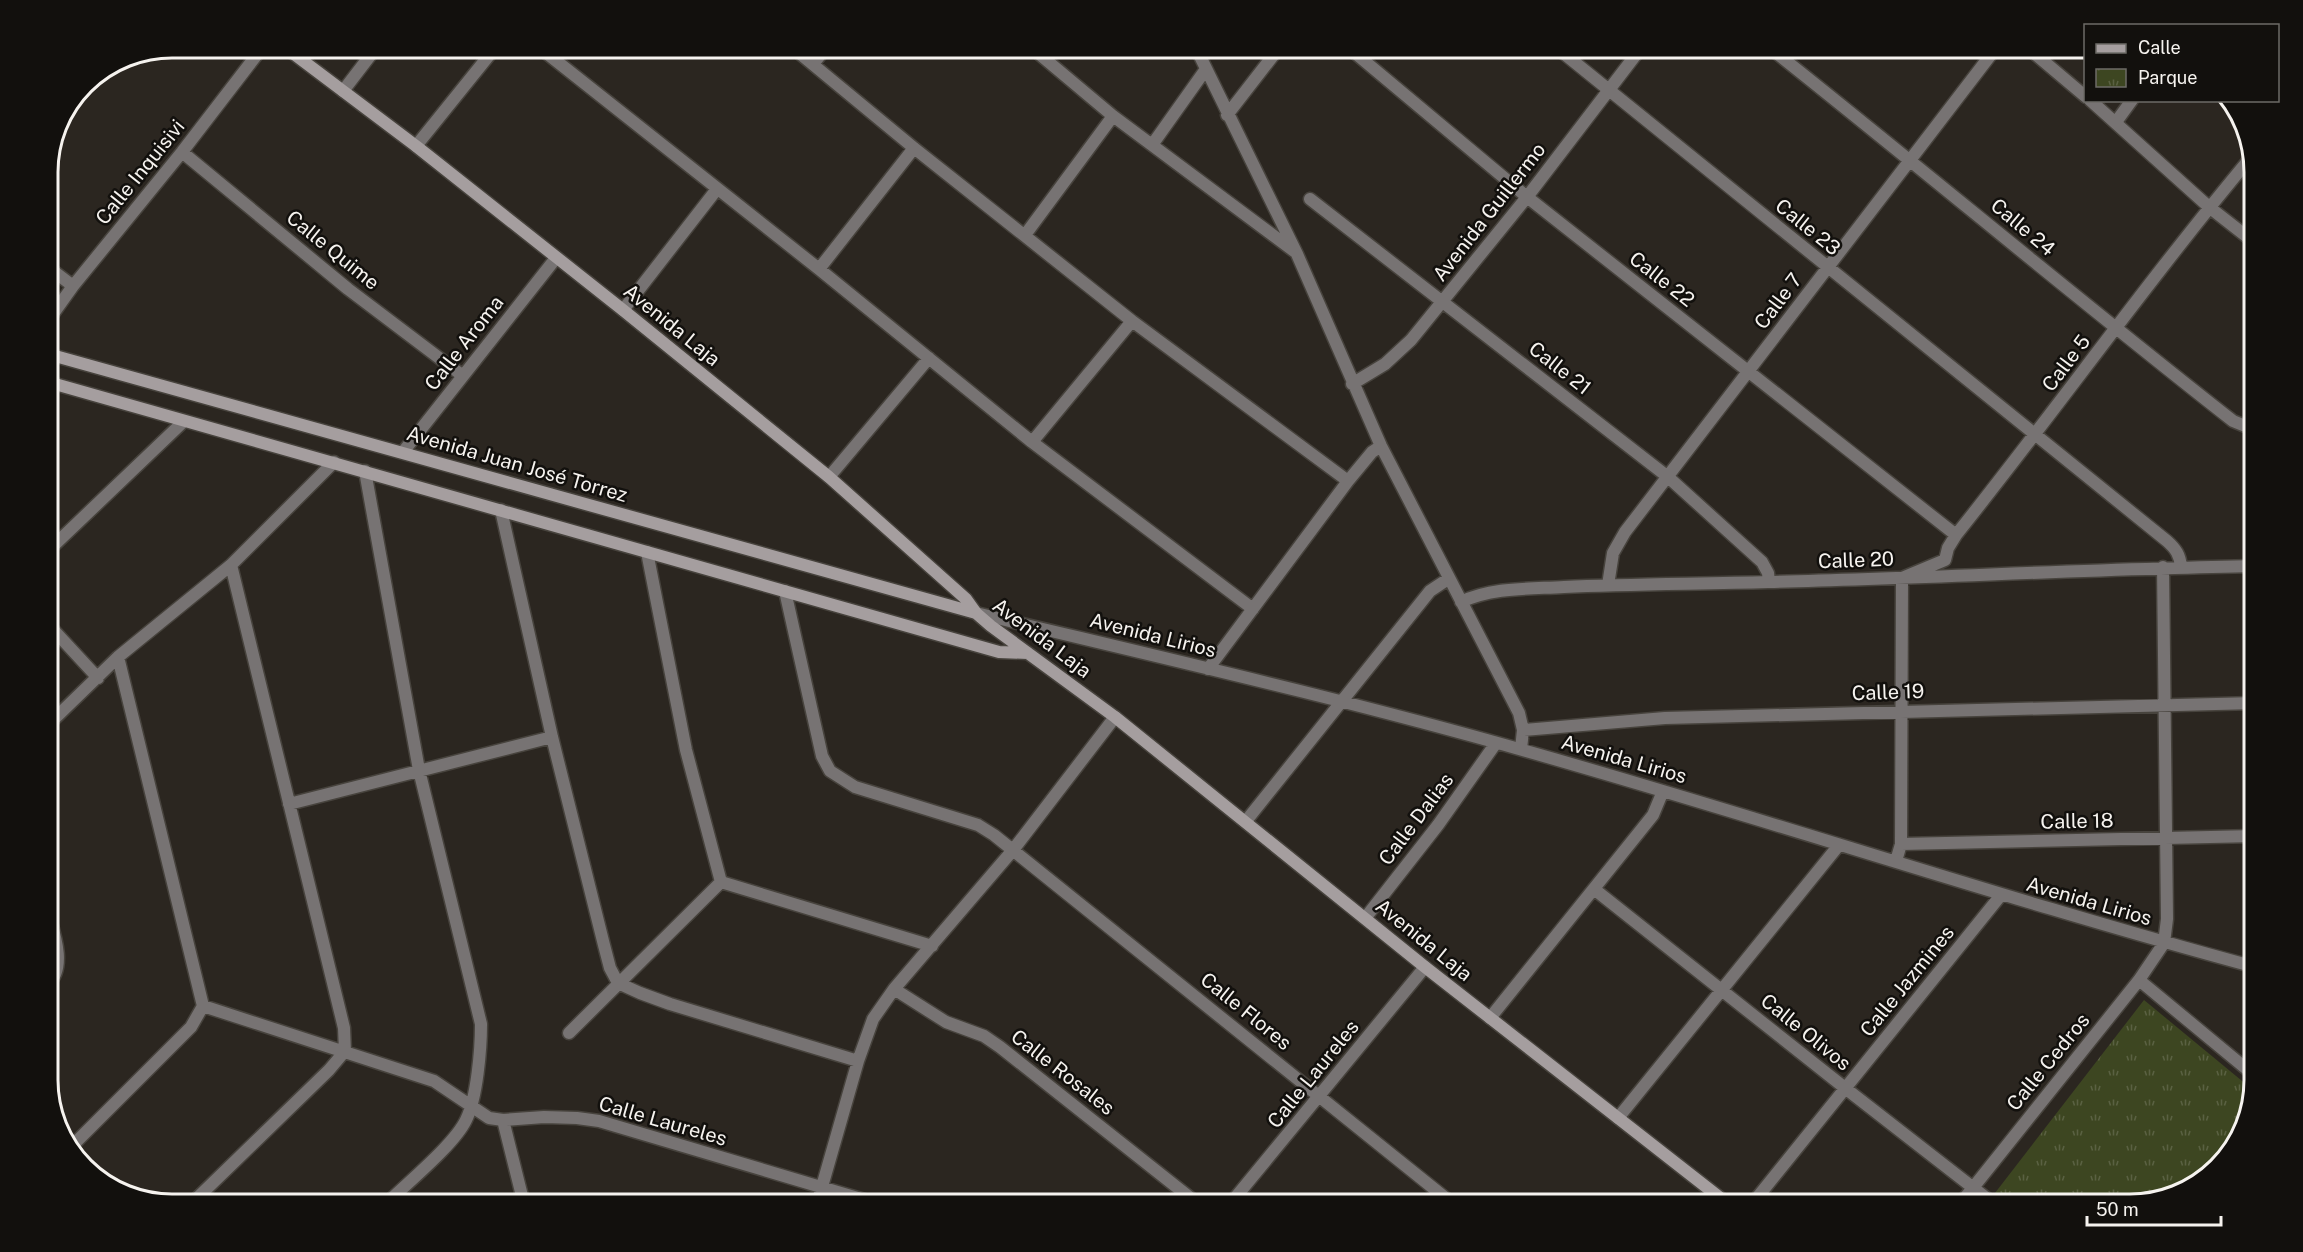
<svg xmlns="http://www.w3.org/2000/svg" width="2303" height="1252" viewBox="0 0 2303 1252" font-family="'Public Sans',sans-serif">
  <defs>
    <pattern id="park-tufts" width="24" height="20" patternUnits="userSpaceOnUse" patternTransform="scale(1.5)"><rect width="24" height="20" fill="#3d4621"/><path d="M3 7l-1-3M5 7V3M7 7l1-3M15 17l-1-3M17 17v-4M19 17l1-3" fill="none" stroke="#5a6142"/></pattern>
  </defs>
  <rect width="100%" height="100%" fill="#2b2620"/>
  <path fill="url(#park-tufts)" d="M2144,1000L2253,1090L2242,1135L2200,1183L2131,1204H2009L1995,1193Z"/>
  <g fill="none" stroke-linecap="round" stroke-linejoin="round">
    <g stroke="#47433d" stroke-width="15">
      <path id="street" d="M540,48L819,269L1032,442L1253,609
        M793,48L914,148L1132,321L1348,481
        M1032,48L1113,116L1294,251
        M1196,48L1297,254L1381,446L1519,713L1523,730L1521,749
        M1349,48L1527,197L1956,535
        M1557,48L2167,541C2176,549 2180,555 2181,567
        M1770,48C1925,171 2077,299 2233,421L2255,430
        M2028,48L2086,97
        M813,64L826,48
        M343,91L376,48
        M2090,100L2209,207L2255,243
        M1227,115L1279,48
        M2116,122L2132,100
        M1152,145L1206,69
        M416,146L495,48
        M182,152L348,289L463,376
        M1310,199L1668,477L1762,562L1768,573L1769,582
        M1025,235L1113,116
        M48,267L73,286
        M819,269L914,148
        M623,310L717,189
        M48,321L73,286L182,152L262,48
        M1352,384L1385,364L1411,340L1527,197L1641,48
        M1032,442L1132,321
        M403,452L556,258
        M365,471L419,770L481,1024C481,1049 477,1098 466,1120C454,1145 407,1183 386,1204
        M829,477L929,358
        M501,510L552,737L604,945L610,968L618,983L640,993L670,1004L858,1061
        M48,551L183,422
        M647,552L686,750L721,882L932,946
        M1608,585L1613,553L1625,532L1996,48
        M785,591L822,756L830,771L855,787L978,825L994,835L1453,1204
        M1461,602C1492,587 1530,589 1564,587C1632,584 1700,584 1768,582C1931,578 2093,569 2255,566
        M976,613C1159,657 1344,699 1526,751C1770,820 2010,901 2255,967
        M48,624L98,678
        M1208,669L1348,481L1372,452L1381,446
        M48,725L118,657L231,565L334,462
        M1523,730L1665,718L2255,703
        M289,804L552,737
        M1246,821L1430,591L1448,579
        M1901,844L2255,836
        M1896,861L1901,844L1902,578L1945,560L1948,548L1956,535C2056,410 2149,279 2252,156
        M1594,889L1845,1088L1994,1204
        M48,912C54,933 67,967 48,984
        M1366,917L1438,825L1496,743
        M2139,980L2255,1076
        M894,989L946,1022L984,1036L1000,1047L1198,1204
        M203,1006L434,1081L489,1118L503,1120L544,1117L577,1118L599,1121L878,1204
        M1490,1018L1653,815L1663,791
        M569,1033L721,882
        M1618,1118L1839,845
        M503,1120L524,1204
        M69,1149L191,1027L203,1006L118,657
        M191,1204L329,1070L345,1051L344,1028L231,565
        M817,1204L858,1061L873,1019L894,989L1013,850L1115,717
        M1230,1204L1425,967
        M1752,1204L2001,895
        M1960,1204L2139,980L2164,943L2167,919L2163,567"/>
    </g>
    <g stroke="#47433d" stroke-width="15">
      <path id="secondary" d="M286,48L416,146L623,310L829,477L966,599L976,613L991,626L1115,717L1425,967L1728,1204
        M48,354L976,613
        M48,382L999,652L1028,653"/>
    </g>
    <use href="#street" stroke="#777373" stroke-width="12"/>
    <use href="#secondary" stroke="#a59e9f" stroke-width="12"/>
  </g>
  <g text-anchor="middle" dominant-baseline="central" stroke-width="5" stroke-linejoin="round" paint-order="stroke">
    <g font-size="20" fill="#f6f3ef" stroke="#12100d">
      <text transform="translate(140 172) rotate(-51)">Calle Inquisivi</text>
      <text transform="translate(1489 212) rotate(-52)">Avenida Guillermo</text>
      <text transform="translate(1808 227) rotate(39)">Calle 23</text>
      <text transform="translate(2023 227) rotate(40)">Calle 24</text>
      <text transform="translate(333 250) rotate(39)">Calle Quime</text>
      <text transform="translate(1662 279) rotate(38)">Calle 22</text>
      <text transform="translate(1778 301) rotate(-53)">Calle 7</text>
      <text transform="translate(672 325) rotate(39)">Avenida Laja</text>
      <text transform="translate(464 343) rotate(-52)">Calle Aroma</text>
      <text transform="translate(2066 363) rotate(-53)">Calle 5</text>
      <text transform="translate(1560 368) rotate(38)">Calle 21</text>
      <text transform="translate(517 464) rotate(16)">Avenida Juan José Torrez</text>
      <text transform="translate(1856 560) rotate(-2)">Calle 20</text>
      <text transform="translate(1153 635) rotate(14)">Avenida Lirios</text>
      <text transform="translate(1042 638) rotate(37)">Avenida Laja</text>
      <text transform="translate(1888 692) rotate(-2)">Calle 19</text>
      <text transform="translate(1624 759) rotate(16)">Avenida Lirios</text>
      <text transform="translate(1416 819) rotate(-53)">Calle Dalias</text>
      <text transform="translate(2077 821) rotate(-1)">Calle 18</text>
      <text transform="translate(2089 901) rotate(16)">Avenida Lirios</text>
      <text transform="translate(1424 940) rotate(39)">Avenida Laja</text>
      <text transform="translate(1907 981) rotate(-51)">Calle Jazmines</text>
      <text transform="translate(1246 1011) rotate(39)">Calle Flores</text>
      <text transform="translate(1806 1032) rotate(39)">Calle Olivos</text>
      <text transform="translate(2048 1062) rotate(-51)">Calle Cedros</text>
      <text transform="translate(1063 1072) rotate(38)">Calle Rosales</text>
      <text transform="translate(1313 1074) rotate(-51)">Calle Laureles</text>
      <text transform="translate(663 1121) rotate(16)">Calle Laureles</text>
    </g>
  </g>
  <path d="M0 0H2303V1252H0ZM172 58H2130A114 114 0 0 1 2244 172V1080A114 114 0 0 1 2130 1194H172A114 114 0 0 1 58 1080V172A114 114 0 0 1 172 58Z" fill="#12100d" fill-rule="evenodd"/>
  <path fill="none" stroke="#f6f3ef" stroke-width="3" d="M172 58H2130A114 114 0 0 1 2244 172V1080A114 114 0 0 1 2130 1194H172A114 114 0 0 1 58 1080V172A114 114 0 0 1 172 58Z"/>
  <rect x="2084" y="24" width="195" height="78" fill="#12100d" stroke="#6d6b67" stroke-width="1.5"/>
  <rect x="2096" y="44" width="30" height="9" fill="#a59e9f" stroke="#6d6b67" stroke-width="1.5"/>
  <text x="2138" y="54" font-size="18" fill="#f6f3ef">Calle</text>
  <rect x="2096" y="69" width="30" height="18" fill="url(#park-tufts)" stroke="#6d6b67" stroke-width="1.5"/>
  <text x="2138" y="84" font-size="18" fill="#f6f3ef">Parque</text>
  <path d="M2087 1216v9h134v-9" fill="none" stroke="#f6f3ef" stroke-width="3"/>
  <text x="2096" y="1216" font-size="18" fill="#f6f3ef" stroke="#12100d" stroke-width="4.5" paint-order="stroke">50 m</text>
</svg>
